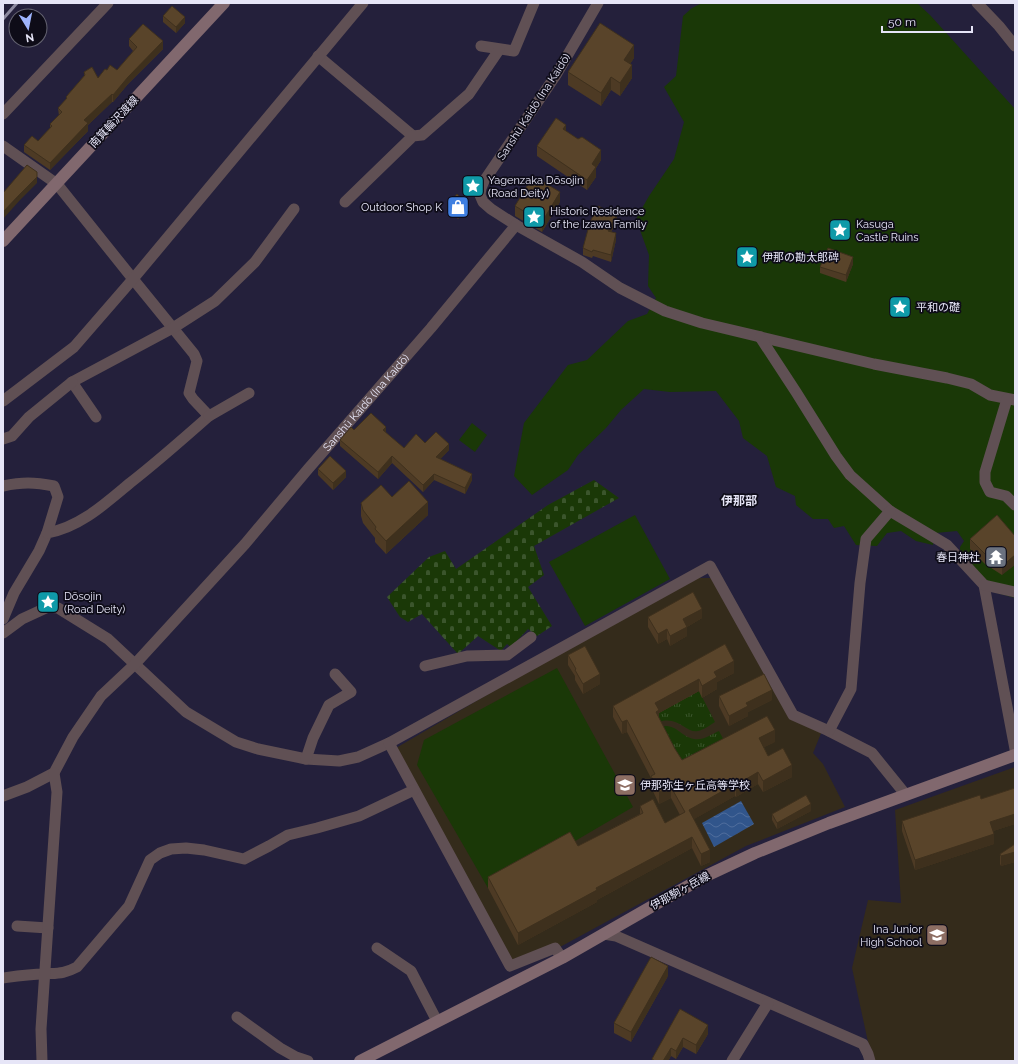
<svg xmlns="http://www.w3.org/2000/svg" width="1018" height="1064" viewBox="0 0 1018 1064" font-family="Raleway,'Noto Sans JP',sans-serif">
  <defs>
    <pattern id="grass-tufts" width="24" height="20" patternUnits="userSpaceOnUse"><rect width="24" height="20" fill="#1a3807"/><path d="M3 7l-1-3M5 7V3M7 7l1-3M15 17l-1-3M17 17v-4M19 17l1-3" fill="none" stroke="#3b552c"/></pattern>
    <pattern id="cemetery-stones" width="16" height="16" patternUnits="userSpaceOnUse"><rect width="16" height="16" fill="#1a3807"/><path d="M2 7V4a2 2 0 0 1 4 0v3zM10 15v-3a2 2 0 0 1 4 0v3z" fill="#3b552c"/></pattern>
    <pattern id="water-waves" width="16" height="10" patternUnits="userSpaceOnUse"><rect width="16" height="10" fill="#31558b"/><path d="M0 5q4-4 8 0t8 0" fill="none" stroke="#4f6d9c"/></pattern>
  </defs>
  <rect width="100%" height="100%" fill="#24203b"/>
  <path fill="#342b1b" d="M694,578H711L787,712L822,731L813,753L823,764L845,807L746,846L560,947L557,943L511,962L396,748L519,676Z
    M1015,767V1061H874L868,1042L852,968L868,900L901,903L895,810Z"/>
  <path fill="url(#grass-tufts)" d="M699,691L715,722C710,725 704,730 698,731C687,734 678,715 659,722L655,715Z
    M665,726C678,726 682,737 694,739C702,741 712,734 719,731L728,748L680,772L658,729Z"/>
  <path fill="url(#cemetery-stones)" d="M594,480L619,498L534,546L544,575L528,587L552,626L537,636L528,629L511,647L507,644L501,651L478,636L458,654L422,614L408,622L400,617L387,597L429,557L445,551L456,569L548,505Z"/>
  <path fill="#1a3807" d="M702,3H917L930,15L1015,109V598L990,591L961,565L960,547L964,541L957,531L935,533L933,545L916,541L901,531L887,533L877,546L856,545L844,526L834,528L828,519H813L796,505L795,496L776,487L767,456L743,438L739,421L716,391L670,392L644,389L621,410L606,428L578,455L568,470L532,495L514,476L524,423L568,365L587,360L628,321L647,314L656,298L648,286L649,255L636,219L649,196L674,159L684,122L664,87L676,76L683,16L692,8Z
    M472,423L487,435L475,452L459,440Z
    M635,515L670,579L585,626L549,562Z
    M557,668L633,807L570,844L488,888L417,765L424,740Z"/>
  <path fill="url(#water-waves)" d="M741,801L754,824L714,847L702,823Z"/>
  <g fill="none" stroke-linecap="round" stroke-linejoin="round">
    <g stroke="#605054" stroke-width="11">
      <path d="M598,3L556,75L484,181L481,188L480,195L483,202L491,209L516,225L582,262L620,288L665,311L702,323L874,364L947,378L971,384L990,395L1015,400"/>
      <path d="M977,3L999,26L1015,46"/>
      <path d="M481,46L514,51L534,3"/>
      <path d="M318,56L413,136"/>
      <path d="M3,114L108,3"/>
      <path d="M3,146L57,184L133,279L194,354L197,361L189,393L193,399L209,416C183,439 157,462 130,483C106,503 79,528 47,533L39,551L14,593L3,619"/>
      <path d="M345,202L413,136L422,135L469,94L499,50"/>
      <path d="M760,337L796,392L836,456L850,475L890,511L947,545L984,585L1015,749"/>
      <path d="M1007,399L985,472V482L990,492L1006,496L1015,505"/>
      <path d="M3,401L74,347L133,279L363,3"/>
      <path d="M209,416L249,393"/>
      <path d="M96,417L72,382L173,328L215,301L255,262L294,209"/>
      <path d="M3,439L12,436L29,417L72,382"/>
      <path d="M3,486C22,482 34,482 54,486L58,497L47,533"/>
      <path d="M984,585L1015,592"/>
      <path d="M3,633L22,619L48,607L58,608L108,639L186,712L236,742L258,749L306,759L339,761L358,757L389,743L710,566L793,715L829,731L872,753L906,795"/>
      <path d="M425,666L467,656L507,655L531,637"/>
      <path d="M829,731L851,689L860,583L866,539L890,511"/>
      <path d="M389,743L510,966L555,948L562,958"/>
      <path d="M306,759L313,738L329,705L351,692L335,674"/>
      <path id="s1" d="M3,796L27,787L54,773L73,737L101,696L135,664L245,544L308,469L431,328L516,225"/>
      <path d="M17,926L48,928"/>
      <path d="M604,934L616,936L863,1044L868,1054L870,1061"/>
      <path d="M377,948L411,971L437,1021"/>
      <path d="M3,978C17,976 30,974 44,974C57,973 64,974 77,967L129,906L150,860L160,853L171,849L186,848L204,850L244,859L269,846L288,835L317,828L359,816L414,790"/>
      <path d="M237,1017L280,1048L296,1057L308,1061"/>
      <path d="M42,1061L41,1029L57,792L54,773"/>
      <path d="M732,1061L768,1003"/>
    </g>
    <path stroke="#81686e" stroke-width="12" d="M3,241L224,3
      M360,1061L562,958L663,900L708,875L755,853L829,823L1015,755"/>
    <path stroke="#8c899f" stroke-width="3" d="M3,19L17,3"/>
  </g>
  <path fill="#4d3a24" d="M163,16L185,23L176,33L163,22Z
    M129,39L163,49L128,84L113,102H112L88,125V131L50,170L24,152V145L38,141L50,128V124L59,116L58,108L66,100V97L84,76V72L98,78L107,70H117L133,51L129,46Z
    M634,58L630,64L632,78L620,96L611,90L601,106L568,85V72Z
    M566,131L601,160L596,168V177L587,190L537,156V146Z
    M560,202L542,232L515,216V206Z
    M448,203L467,211L458,219L448,209Z
    M617,221L611,232L616,240L611,262L593,256L592,258L583,255V248Z
    M853,264L846,282L820,273V267Z
    M354,430L386,433L404,448L425,443L449,450L440,459L472,480L465,494L434,480L423,492L392,463L378,479L340,446V440Z
    M318,469L346,477L333,490L318,475Z
    M392,497L428,515L386,554L375,542V538L363,523L361,516V503Z
    M1015,536L1002,575L985,564L970,549V539Z
    M648,617L702,618L687,627V636L670,646L667,639L658,644L648,627Z
    M725,644L734,673L717,682V689L702,698L699,691L659,713V719L675,749L682,760L775,742L764,747L768,756L792,777L763,792L758,784L736,797L735,796L694,819L710,862L701,866L692,848L597,900V902L518,945L488,888V877L578,846L640,814V806L665,823L680,815L671,798L659,804L651,787V778L627,732L622,734L613,717V706Z
    M568,655L600,684L583,694L575,680V676L568,665Z
    M719,696L772,700L748,712V716L729,726L719,706Z
    M1015,788V824L993,831L994,844L915,870L902,831V821L981,799Z
    M811,811L777,829L772,820V814Z
    M1015,834V862L1001,866L1000,864V854L1015,844Z
    M668,976L631,1042L614,1033V1023Z
    M680,1009L708,1034L696,1054L683,1047L676,1059L671,1056L668,1061H652V1059Z"/>
  <path fill="#3e301d" d="M185,17V23L176,33V27Z
    M163,41V49L128,84L113,102V95L128,77Z
    M634,45V58L624,73V60Z
    M632,65V78L620,96V83Z
    M611,77V90L601,106V93Z
    M112,94V102L88,125V131L50,170V163L84,120Z
    M566,125V134L563,129Z
    M601,150V160L596,168V177L587,190V180L592,164Z
    M37,177V183L20,200L3,219V212L20,194Z
    M560,192V202L542,232V222Z
    M467,204V211L458,219V213Z
    M617,215V221L608,237V231Z
    M616,233V240L611,262V255Z
    M853,257V264L846,282V275Z
    M386,427V434L383,430Z
    M449,444V450L436,464V457Z
    M392,456V463L378,479V472Z
    M346,471V477L333,490V483Z
    M434,474V480L423,492V485Z
    M472,474V480L465,494V488Z
    M428,502V515L386,554V541Z
    M1015,555V565L1002,575V566Z
    M702,609V618L687,627V636L670,646V636L683,619Z
    M667,629V639L658,644V634Z
    M734,661V673L717,682V689L702,698V686L714,672Z
    M600,674V684L583,694V684Z
    M699,679V691L659,713V722L656,724L655,703Z
    M772,690V700L748,712V716L729,726V716L746,703Z
    M627,720V732L622,734V722Z
    M775,730V742L759,750V738Z
    M792,765V777L763,792V781Z
    M758,772V784L736,797V785Z
    M735,784V796L689,822V810Z
    M671,787V798L659,804V792Z
    M811,804V811L777,829V823Z
    M1015,814V824L990,832V822Z
    M994,834V844L915,870V860Z
    M692,837V848L597,900V902L518,945V933L596,888Z
    M710,850V862L701,866V854Z
    M1015,852V862L1001,866V856Z
    M668,966V976L631,1042V1032Z
    M708,1025V1034L696,1054V1045Z
    M683,1038V1047L676,1059V1051Z
    M671,1048V1056L668,1061H663Z"/>
  <path fill="#59442a" stroke="#3e301d" d="M172,6L185,17L176,27L163,16Z
    M600,23L634,45L624,60L632,65L620,83L611,77L601,93L568,72Z
    M143,24L163,41L128,77L113,95L112,94L84,120L88,123L50,163L24,145L32,136L38,141L52,126L50,124L62,112L58,108L67,98L66,97L85,75L84,72L92,67L98,78L105,69L107,70L110,65L117,70L137,47L129,39Z
    M556,118L566,125L563,129L578,139L582,137L601,150L592,164L596,167L587,180L537,146Z
    M27,165L37,172V177L20,194L3,212V193Z
    M533,176L560,192L542,222L515,206Z
    M457,194L467,204L458,213L448,203Z
    M598,206L617,215L608,231L616,233L611,255L593,250L592,252L583,248L590,222Z
    M828,248L853,257L846,275L820,267Z
    M371,413L386,427L383,430L404,448L416,434L425,443L436,432L449,444L436,457L472,474L465,488L434,474L423,485L392,456L378,472L340,440L351,427L354,430Z
    M330,456L346,471L333,483L318,469Z
    M409,481L428,502L386,541L375,529L376,527L363,510L361,503L381,485L392,497Z
    M997,515L1015,536V555L1002,566L985,554L970,539Z
    M693,592L702,609L683,619L687,627L670,636L667,629L658,634L648,617Z
    M725,644L734,661L714,672L717,677L702,686L699,679L655,703L659,710L656,712L675,749L682,760L767,716L775,730L759,738L768,756L783,748L792,765L763,781L758,772L736,785L735,784L689,810L710,850L701,854L692,837L596,888L597,890L518,933L488,877L570,832L578,846L643,813L640,806L653,799L665,823L685,812L671,787L659,792L651,776L655,774L627,720L622,722L613,706Z
    M585,646L600,674L583,684L575,670L576,669L568,655Z
    M764,674L772,690L746,703L748,706L729,716L719,696Z
    M1015,788V814L990,822L994,834L915,860L902,821L980,795L981,799Z
    M806,795L811,804L777,823L772,814Z
    M1015,844V852L1001,856L1000,854Z
    M651,957L668,966L631,1032L614,1023Z
    M680,1009L708,1025L696,1045L683,1038L676,1051L671,1048L663,1061H655L652,1059Z"/>
  <defs>
    <g id="sight-square" transform="scale(1.15)"><rect x="-9" y="-9" width="18" height="18" rx="4" fill="#0f9aa8" stroke="#0e0c18"/><path d="M0-6L1.8-2.2L6-1.7L2.9 1.2L3.7 5.4L0 3.3L-3.7 5.4L-2.9 1.2L-6-1.7L-1.8-2.2Z" fill="#fff"/></g>
    <g id="shop-square" transform="scale(1.15)"><rect x="-9" y="-9" width="18" height="18" rx="4" fill="#3f7fe0" stroke="#0e0c18"/><path d="M-5-2.5h2.3a2.7 3.5 0 0 1 5.4 0H5L5.5 6h-11ZM-1.5-2.5h3a1.5 2.3 0 0 0-3 0Z" fill="#fff"/></g>
    <g id="temple-square" transform="scale(1.15)"><rect x="-9" y="-9" width="18" height="18" rx="4" fill="#6b7280" stroke="#0e0c18"/><path d="M0-6L5-2H3V0L6.5 2.5H4V6H1.5V3h-3V6H-4V2.5H-6.5L-3 0V-2H-5Z" fill="#fff"/></g>
    <g id="school-square" transform="scale(1.15)"><rect x="-9" y="-9" width="18" height="18" rx="4" fill="#8d6e63" stroke="#0e0c18"/><path d="M0-5L7-2L0 1L-7-2ZM-4 1L0 2.5L4 1V4Q0 6-4 4Z" fill="#fff"/></g>
  </defs>
  <g fill-rule="evenodd">
    <use href="#sight-square" x="473" y="186"/>
    <use href="#shop-square" x="458" y="207"/>
    <use href="#sight-square" x="534" y="217"/>
    <use href="#sight-square" x="840" y="230"/>
    <use href="#sight-square" x="747" y="257"/>
    <use href="#sight-square" x="900" y="307"/>
    <use href="#temple-square" x="996" y="557"/>
    <use href="#sight-square" x="48" y="602"/>
    <use href="#school-square" x="625" y="785"/>
    <use href="#school-square" x="937" y="935"/>
  </g>
  <g text-anchor="middle" dominant-baseline="central" stroke-width="3.5" stroke-linejoin="round" paint-order="stroke">
    <g font-size="11" fill="#e6e5f7" stroke="#0e0c18">
      <text transform="translate(534 107) rotate(-57)">Sanshū Kaidō (Ina Kaidō)</text>
      <text transform="translate(114 122) rotate(-47)">南箕輪沢渡線</text>
      <text stroke="none"><textPath href="#s1" startOffset="542">Sanshū Kaidō (Ina Kaidō)</textPath></text>
      <text transform="translate(680 891) rotate(-29)">伊那駒ヶ岳線</text>
    </g>
    <g font-size="11" fill="#e6e5f7" stroke="#0e0c18" text-anchor="start">
      <text x="488" y="180">Yagenzaka Dōsojin<tspan x="488" dy="13">(Road Deity)</tspan></text>
      <text x="442" y="207" text-anchor="end">Outdoor Shop K</text>
      <text x="550" y="211">Historic Residence<tspan x="550" dy="13">of the Izawa Family</tspan></text>
      <text x="856" y="224">Kasuga<tspan x="856" dy="13">Castle Ruins</tspan></text>
      <text x="762" y="257">伊那の勘太郎碑</text>
      <text x="916" y="307">平和の礎</text>
      <text x="980" y="557" text-anchor="end">春日神社</text>
      <text x="64" y="596">Dōsojin<tspan x="64" dy="13">(Road Deity)</tspan></text>
      <text x="640" y="785">伊那弥生ヶ丘高等学校</text>
      <text x="922" y="929" text-anchor="end">Ina Junior<tspan x="922" dy="13">High School</tspan></text>
    </g>
    <g font-size="12" font-weight="bold" fill="#e6e5f7" stroke="#0e0c18">
      <text x="739" y="501">伊那部</text>
    </g>
  </g>
  <rect width="1018" height="1064" fill="none" stroke="#e6e5f7" stroke-width="8"/>
  <g transform="translate(28 28) rotate(170)"><circle r="19" fill="#0e0c18" stroke="#646371"/>
  <path d="M0-3L7 15L0 10L-7 15Z" fill="#9eb4fd"/>
  <text y="-6" font-size="11" font-weight="bold" text-anchor="middle" fill="#e6e5f7">N</text>
  </g>
  <path d="M882 26v6h90v-6" fill="none" stroke="#e6e5f7" stroke-width="2"/>
  <text x="888" y="26" font-size="12" fill="#e6e5f7" stroke="#0e0c18" stroke-width="3" paint-order="stroke">50 m</text>
</svg>
